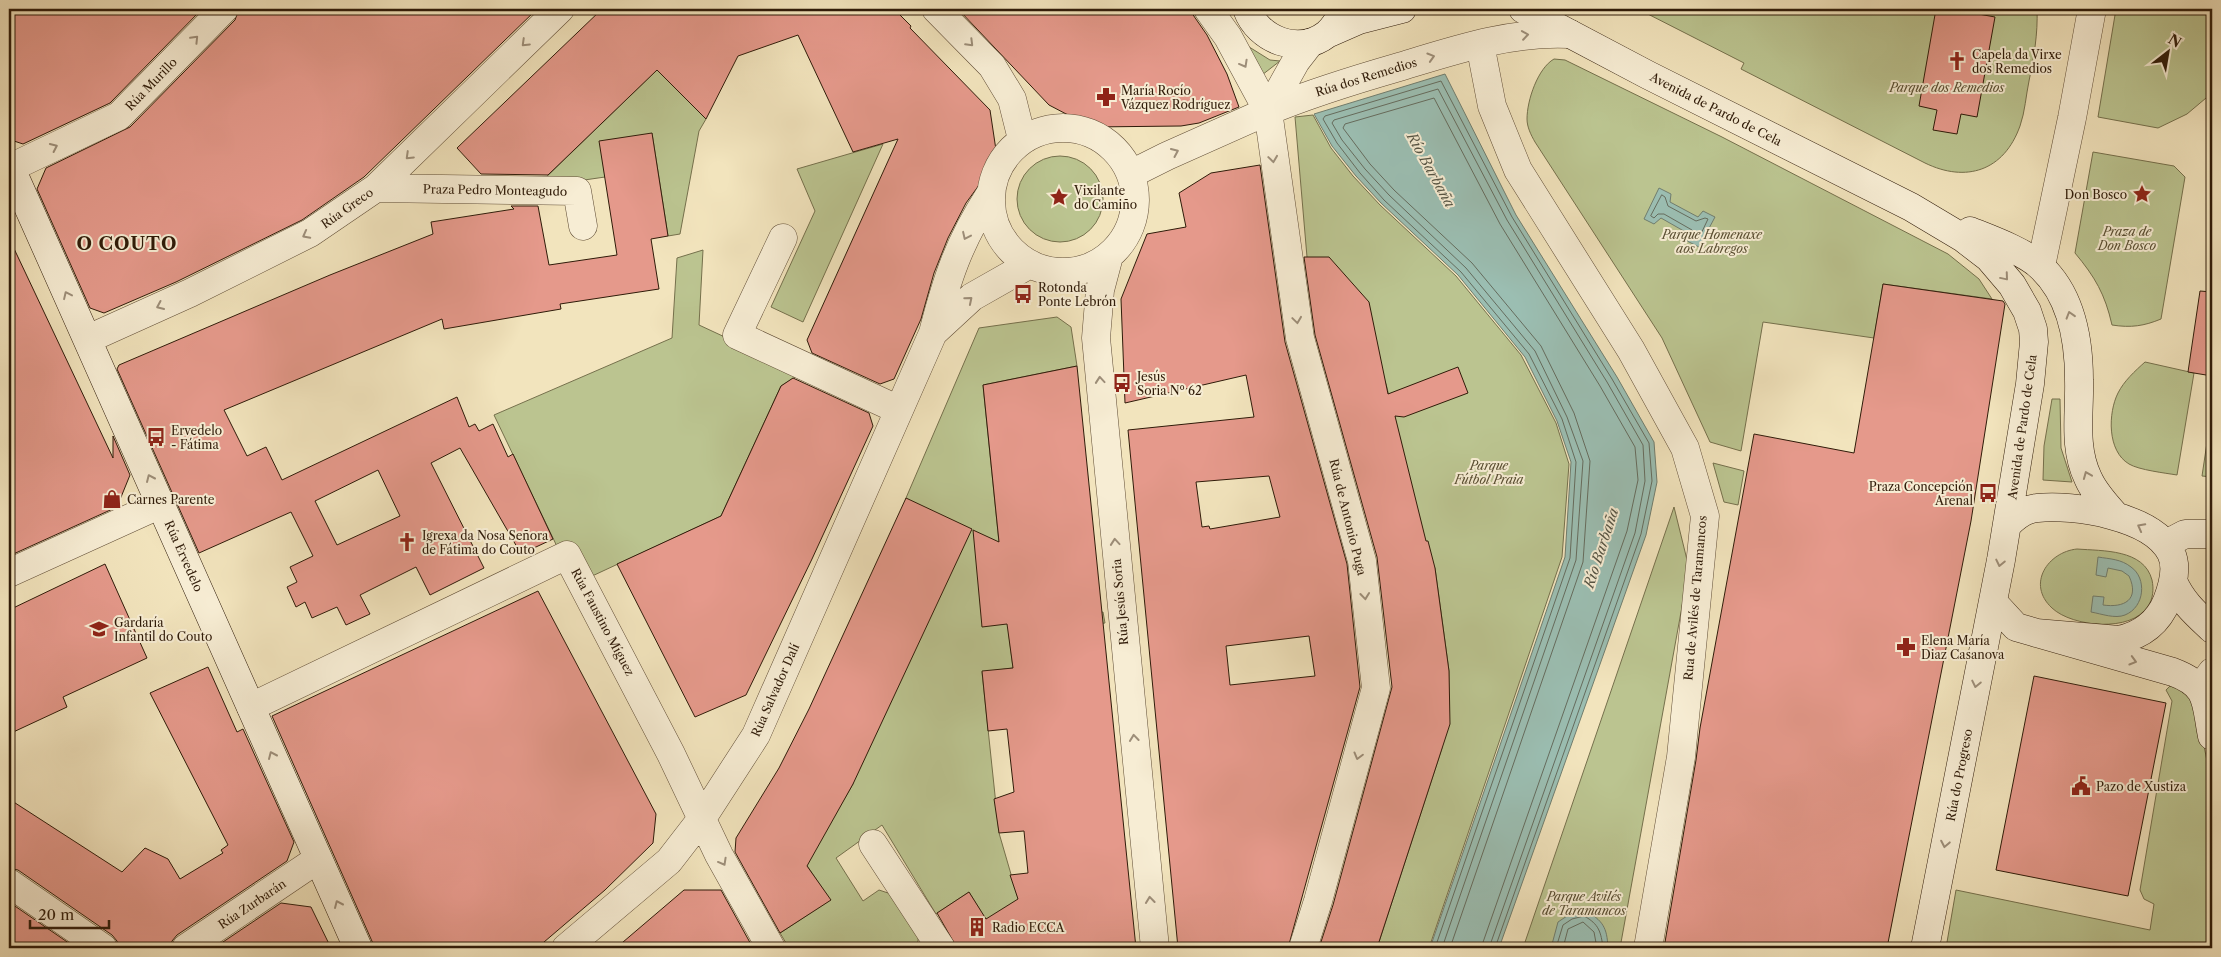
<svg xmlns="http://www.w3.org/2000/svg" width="2221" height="957" viewBox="0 0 2221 957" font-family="'Libre Caslon Text',serif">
  <rect width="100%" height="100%" fill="#f2e4bd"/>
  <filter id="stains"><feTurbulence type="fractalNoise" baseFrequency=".004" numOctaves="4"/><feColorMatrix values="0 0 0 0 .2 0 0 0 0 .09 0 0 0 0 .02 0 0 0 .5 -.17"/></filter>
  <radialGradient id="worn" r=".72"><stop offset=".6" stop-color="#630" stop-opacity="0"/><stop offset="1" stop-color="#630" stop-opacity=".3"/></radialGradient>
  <path fill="#bbc490" stroke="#75704c" d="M1638,9H2037C2038,34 2034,56 2029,81C2026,95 2025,112 2020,126C2004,171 1966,183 1925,163L1741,69L1744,63Z
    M2116,9H2212V93L2187,114L2158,128L2098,117Z
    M1246,45L1270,60L1280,61L1262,75Z
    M1554,59L1565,60L1722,137L1948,254L1979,279L1992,299L1883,284L1874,338L1763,322L1741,451L1710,442L1662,338L1535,142C1531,135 1527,127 1527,119C1527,100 1538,68 1554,59Z
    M657,70L706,119L699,131L680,234L668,236L652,133L605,177L536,187Z
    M1313,115L1331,148L1353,176L1380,205L1456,276L1521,355L1556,423L1569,464L1562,557L1429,948H1377L1442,748L1449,711V671L1435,568L1416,542L1408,472L1386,384L1307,257L1295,117Z
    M883,144L803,322L771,307L815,211L797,169Z
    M2093,152L2174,166L2185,177L2161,319C2144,326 2131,328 2112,325C2105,294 2095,277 2075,253Z
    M1017 199a43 43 0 1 1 86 0a43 43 0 1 1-86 0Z
    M703,250L699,325L802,373L781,386L721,516L575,584L494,415L672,338L677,258Z
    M1057,317L1071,327L1077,366L983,385L1000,552L982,626L1103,612L1105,623L1009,636L1013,668L982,672L999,833L1022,912L1027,948H1003L969,892L936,914L882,825L836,858L863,901L879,890L894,895L919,933L917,948H789L780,933L830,900L806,864L853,784L906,498L979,328Z
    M2145,362L2194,373L2177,475C2165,473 2139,470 2129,464C2107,451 2108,413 2118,393C2124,381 2135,371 2145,362Z
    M2052,399H2060L2061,448L2072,482L2043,480L2044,446Z
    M2212,409V477L2202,476Z
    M1713,463L1744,471L1738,505L1724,502Z
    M1674,507L1689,568L1620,948H1523Z
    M2077,549C2103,551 2144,549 2152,580C2154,589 2153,599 2148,606C2132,633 2072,627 2052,608C2026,584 2048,552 2077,549Z
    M2170,686L2182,688L2196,706L2212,786V948H1946L1956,890L2150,930L2154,904L2144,899L2140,890L2172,701L2166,690Z"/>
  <path fill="#9bbeb2" stroke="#707d6e" d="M1445,74L1516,215L1617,377L1654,442L1657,482L1646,535L1499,948H1430L1565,557L1571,462L1557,421L1525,357L1458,275L1381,203L1356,176L1332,146L1314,114Z
    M1659,188L1671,194L1670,202L1698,217L1703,211L1715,217L1699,247L1687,241L1689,234L1661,218L1654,224L1644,219Z
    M2098,557C2110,559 2121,559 2131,567C2147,578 2145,607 2125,615C2115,619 2102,614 2091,612L2093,596L2104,597L2103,605C2124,608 2140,600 2129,576L2122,571L2108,568L2106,577L2096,575Z
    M1585,910C1603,921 1607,927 1608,948H1551L1558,922L1570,914Z"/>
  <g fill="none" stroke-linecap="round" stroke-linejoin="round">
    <path stroke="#656c5e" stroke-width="1" d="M1662,195L1665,197L1668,206L1696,221L1705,218L1708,219L1698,240L1694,239L1692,230L1664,214H1658L1654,218L1651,216Z
      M1435,948L1570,558L1576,462L1562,419L1529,354L1461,272L1384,200L1360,173L1337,143L1323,119L1325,116L1441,81L1512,217L1612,379L1649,443L1652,481L1641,534L1495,948
      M1442,948L1576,560L1583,461L1567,417L1535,351L1466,268L1389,195L1365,169L1342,140L1332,123L1334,120L1438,89L1507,220L1607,382L1643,445L1645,481L1635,533L1489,948
      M1450,948L1583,562L1590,461L1574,413L1541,346L1472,263L1394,190L1370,164L1343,128L1345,124L1434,98L1500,224L1600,386L1635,447L1638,480L1627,531L1481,948
      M1556,948L1563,925L1572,919L1584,916C1599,924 1601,932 1603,948
      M1563,948L1568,929L1583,922L1594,932L1597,948"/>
  </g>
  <path fill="#e5998b" stroke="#2f1b09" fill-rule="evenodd" d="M9,9H202L110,103L23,144L11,140L9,134Z
    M239,9H537L364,177L302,220L176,282L104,313L90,308L37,189L46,168L130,127L235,20Z
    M602,9H894L911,26L910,28L990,110L996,150L982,181L966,203L948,238L934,273L921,319L894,379L880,384L812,353L807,340L898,139L853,152L798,35L738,56L706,119L657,70L548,175L481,174L457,148Z
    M958,9H1189L1207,35L1227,74L1239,107L1199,123L1181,126L1091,127L1049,105Z
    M1936,9H1951L1995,17L1977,117L1961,114L1957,134L1933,130L1937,110L1919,106Z
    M652,133L668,236L651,239L659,289L560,304L561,309L444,329L442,319L224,410L247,456L266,447L282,480L457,397L469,427L475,424L479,431L493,424L508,457L513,454L553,539L521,554L460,448L431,463L484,568L430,595L416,567L360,595L370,614L346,625L337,607L312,618L305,602L296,607L287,587L297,582L290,567L313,556L291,512L199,553L117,369L119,365L330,275L433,234L431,222L514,209L511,206H538L549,265L617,255L599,141ZM378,470L400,516L337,545L315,501Z
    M1260,165L1285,342L1347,564L1360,687L1288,948H1178L1128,430L1254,417L1246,375L1125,403L1121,299L1147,234L1186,227L1179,193L1211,173ZM1269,476L1280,517L1210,529L1209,526L1202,527L1196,482ZM1309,636L1315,676L1230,685L1226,646Z
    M9,238L113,458V436L130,475L117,507L9,556Z
    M1304,257H1329L1369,302L1388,394L1458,367L1468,393L1404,417L1395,416L1426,541H1428L1435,568L1449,671L1450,724L1377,948H1319L1333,905L1392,687L1377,557L1315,335Z
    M1883,284L2003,301L2005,304L1971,521L1887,948H1664L1696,760L1700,728L1754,434L1854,453Z
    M2200,291L2212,292V376L2188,372Z
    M1077,366L1136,948H957L937,913L969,892L986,919L1018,899L1010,875L1028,873L1024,831L999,833L994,799L1014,792L1007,729L988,731L982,671L1013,668L1007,624L982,627L973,530L999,542L983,385Z
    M793,378L869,413L873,426L812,559L746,695L695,717L617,564L721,516L781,386Z
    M906,498L972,529L853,784L807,866L831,900L780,933L735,852L736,838L779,768L809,709Z
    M105,564L147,658L63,697L67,707L9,734V610Z
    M538,591L656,814L653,843L605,890L537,948H375L272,716Z
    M208,667L237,732L243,729L294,842L287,861L177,935L172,941L171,948H118L117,941L112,935L18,870L9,868V799L122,872L145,848L168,859L180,879L223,853L221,850L228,845L150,693Z
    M2034,676L2166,703L2128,896L1996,870Z
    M684,890H721L753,948H616Z
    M9,902L76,948H9Z
    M281,903L311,907L331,948H214Z"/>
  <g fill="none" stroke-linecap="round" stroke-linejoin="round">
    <g stroke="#604d36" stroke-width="29">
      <path id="street" d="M936,9L992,66L1012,99L1022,139
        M1208,9L1228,37L1268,111L1300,338L1362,561L1376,688L1318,901L1303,948
        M1480,44L1492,106L1518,170L1631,350L1685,448L1705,516L1681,757L1648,948
        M1268,111C1311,93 1354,80 1399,67C1455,50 1511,31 1570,34
        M991 200a72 72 0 1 1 144 0a72 72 0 1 1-144 0Z
        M10,168L119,116L224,9
        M1131,174L1167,156L1268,111L1296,61L1310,43
        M376,188L577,191L583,226
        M783,238L737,335L899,410
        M1109,256L1100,290L1096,338L1155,948
        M2041,266L2072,118L2092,9
        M933,333L972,297L1030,264
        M88,339L190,293L310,233L376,188L560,9
        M9,573L161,504
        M2201,687L2212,672
        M251,707L567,555L671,754L719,855L771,948
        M873,844L941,948
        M9,883L103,948
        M186,948L318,859
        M566,948L669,861L703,817L756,735L933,333C947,278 959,242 990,194"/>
    </g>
    <g stroke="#2f1b09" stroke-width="29">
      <path id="secondary" d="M1247,9C1258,40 1299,56 1327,34C1335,27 1340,18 1345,9
        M1523,9L1648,75L1911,207L1963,238L1989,258L2012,285L2027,311L2033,329L2034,342L2030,384L2001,560L1925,948
        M1327,34L1359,20L1402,9
        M9,164L358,948
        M1970,231C1990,239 2026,252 2041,267C2072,296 2079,340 2079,380C2080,413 2073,447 2088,478C2094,492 2105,504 2115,515
        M2008,524C2016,516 2025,509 2037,508C2074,504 2153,516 2171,553C2178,567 2172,588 2167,601C2158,623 2142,635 2119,640L2036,633
        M2166,544L2185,534H2212
        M2173,581C2182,602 2196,614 2212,629
        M1993,602L2016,627L2173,672C2210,686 2205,701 2212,736"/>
    </g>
    <use href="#street" stroke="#f7edd4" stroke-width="28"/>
    <use href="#secondary" stroke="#f7edd4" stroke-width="28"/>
  </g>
  <defs><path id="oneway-chevron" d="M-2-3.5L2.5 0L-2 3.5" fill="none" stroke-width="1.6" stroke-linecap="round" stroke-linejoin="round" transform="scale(1.25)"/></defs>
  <g stroke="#9d8e79">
    <use href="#oneway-chevron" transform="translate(1525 35) rotate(-8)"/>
    <use href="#oneway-chevron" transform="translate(195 39) rotate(-46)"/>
    <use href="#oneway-chevron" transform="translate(525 43) rotate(136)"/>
    <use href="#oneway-chevron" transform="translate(970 43) rotate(45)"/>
    <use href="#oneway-chevron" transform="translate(1431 57) rotate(-17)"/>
    <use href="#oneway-chevron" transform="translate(1244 64) rotate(61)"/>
    <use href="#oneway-chevron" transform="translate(54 147) rotate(-25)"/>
    <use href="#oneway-chevron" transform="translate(1175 152) rotate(-24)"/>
    <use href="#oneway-chevron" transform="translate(409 156) rotate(136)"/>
    <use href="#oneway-chevron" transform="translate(1273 159) rotate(82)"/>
    <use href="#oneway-chevron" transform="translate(306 235) rotate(152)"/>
    <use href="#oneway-chevron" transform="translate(966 236) rotate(115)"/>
    <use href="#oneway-chevron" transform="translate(2005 277) rotate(50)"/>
    <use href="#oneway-chevron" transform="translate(67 295) rotate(-115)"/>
    <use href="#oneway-chevron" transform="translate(969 300) rotate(-40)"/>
    <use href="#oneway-chevron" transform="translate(160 306) rotate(156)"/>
    <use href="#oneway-chevron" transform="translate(2070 315) rotate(-107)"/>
    <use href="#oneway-chevron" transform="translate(1297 320) rotate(82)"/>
    <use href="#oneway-chevron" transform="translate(1100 380) rotate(-95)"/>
    <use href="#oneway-chevron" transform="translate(2087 475) rotate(-112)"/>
    <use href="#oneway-chevron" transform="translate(150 478) rotate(-114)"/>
    <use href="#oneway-chevron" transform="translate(2141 527) rotate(-152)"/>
    <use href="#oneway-chevron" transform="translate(1115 542) rotate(-95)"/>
    <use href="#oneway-chevron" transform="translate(2000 563) rotate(102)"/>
    <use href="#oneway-chevron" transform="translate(1365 596) rotate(84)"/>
    <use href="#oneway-chevron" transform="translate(2133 661) rotate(16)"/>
    <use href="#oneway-chevron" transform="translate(1976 684) rotate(102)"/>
    <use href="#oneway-chevron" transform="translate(1134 738) rotate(-96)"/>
    <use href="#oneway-chevron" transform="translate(272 755) rotate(-114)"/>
    <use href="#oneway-chevron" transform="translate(1358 756) rotate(105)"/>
    <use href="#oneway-chevron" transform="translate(1945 844) rotate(101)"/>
    <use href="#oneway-chevron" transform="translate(723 862) rotate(61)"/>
    <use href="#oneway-chevron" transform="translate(1150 900) rotate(-96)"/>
    <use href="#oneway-chevron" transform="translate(338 904) rotate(-114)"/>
  </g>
  <defs>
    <g id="church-bare" transform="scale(1.5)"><path d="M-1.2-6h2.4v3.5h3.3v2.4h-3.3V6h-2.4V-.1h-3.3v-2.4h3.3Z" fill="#8f2418" stroke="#f7edd4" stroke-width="2.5" paint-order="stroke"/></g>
    <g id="pharmacy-bare" transform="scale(1.5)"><path d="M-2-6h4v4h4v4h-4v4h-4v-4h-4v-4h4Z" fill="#8f2418" stroke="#f7edd4" stroke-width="2.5" paint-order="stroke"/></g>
    <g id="sight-bare" transform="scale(1.5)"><path d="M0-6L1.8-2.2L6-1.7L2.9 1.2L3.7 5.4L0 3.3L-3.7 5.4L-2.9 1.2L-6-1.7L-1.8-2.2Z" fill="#8f2418" stroke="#f7edd4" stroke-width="2.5" paint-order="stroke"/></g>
    <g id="bus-bare" transform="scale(1.5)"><path d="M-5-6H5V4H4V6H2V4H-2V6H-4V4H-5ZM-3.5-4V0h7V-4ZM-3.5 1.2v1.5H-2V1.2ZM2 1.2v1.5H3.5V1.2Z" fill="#8f2418" stroke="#f7edd4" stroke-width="2.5" paint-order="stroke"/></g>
    <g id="shop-bare" transform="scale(1.5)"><path d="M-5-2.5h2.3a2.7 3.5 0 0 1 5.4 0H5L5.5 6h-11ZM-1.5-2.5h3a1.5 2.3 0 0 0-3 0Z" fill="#8f2418" stroke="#f7edd4" stroke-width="2.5" paint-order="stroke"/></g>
    <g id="school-bare" transform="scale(1.5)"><path d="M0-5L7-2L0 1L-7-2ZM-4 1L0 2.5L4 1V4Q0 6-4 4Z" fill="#8f2418" stroke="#f7edd4" stroke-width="2.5" paint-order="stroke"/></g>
    <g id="civic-bare" transform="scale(1.5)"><path d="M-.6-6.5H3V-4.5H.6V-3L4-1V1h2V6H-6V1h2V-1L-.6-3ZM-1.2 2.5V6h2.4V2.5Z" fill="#8f2418" stroke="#f7edd4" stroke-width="2.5" paint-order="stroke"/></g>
    <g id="building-bare" transform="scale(1.5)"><path d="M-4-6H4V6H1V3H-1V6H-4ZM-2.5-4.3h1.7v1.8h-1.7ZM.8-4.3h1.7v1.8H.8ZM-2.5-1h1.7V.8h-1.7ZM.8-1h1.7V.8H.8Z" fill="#8f2418" stroke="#f7edd4" stroke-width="2.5" paint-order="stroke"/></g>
  </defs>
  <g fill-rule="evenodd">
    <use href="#church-bare" x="1957" y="61"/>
    <use href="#pharmacy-bare" x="1106" y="97"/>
    <use href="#sight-bare" x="2142" y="194"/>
    <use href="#sight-bare" x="1059" y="197"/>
    <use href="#bus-bare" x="1023" y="294"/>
    <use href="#bus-bare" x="1122" y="383"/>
    <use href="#bus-bare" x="156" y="437"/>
    <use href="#bus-bare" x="1988" y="493"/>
    <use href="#shop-bare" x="112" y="499"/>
    <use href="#church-bare" x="407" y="542"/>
    <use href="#school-bare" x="99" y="629"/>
    <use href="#pharmacy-bare" x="1906" y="647"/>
    <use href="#civic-bare" x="2081" y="786"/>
    <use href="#building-bare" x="977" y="927"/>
  </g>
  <g text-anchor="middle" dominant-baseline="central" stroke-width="4" stroke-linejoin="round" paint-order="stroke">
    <g font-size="12" fill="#2f1b09" stroke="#f7edd4" text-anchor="start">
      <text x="1972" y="54">Capela da Virxe<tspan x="1972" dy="14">dos Remedios</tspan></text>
      <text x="1121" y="90">María Rocío<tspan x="1121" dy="14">Vázquez Rodríguez</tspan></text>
      <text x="1074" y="190">Vixilante<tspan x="1074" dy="14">do Camiño</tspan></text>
      <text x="2127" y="194" text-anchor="end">Don Bosco</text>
      <text x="1038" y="287">Rotonda<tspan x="1038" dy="14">Ponte Lebrón</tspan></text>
      <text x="1137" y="376">Jesús<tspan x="1137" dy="14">Soria Nº 62</tspan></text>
      <text x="171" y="430">Ervedelo<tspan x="171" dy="14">- Fátima</tspan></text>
      <text x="1973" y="486" text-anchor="end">Praza Concepción<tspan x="1973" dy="14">Arenal</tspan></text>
      <text x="127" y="499">Carnes Parente</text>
      <text x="422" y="535">Igrexa da Nosa Señora<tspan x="422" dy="14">de Fátima do Couto</tspan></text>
      <text x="114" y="622">Gardaría<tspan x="114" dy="14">Infantil do Couto</tspan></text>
      <text x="1921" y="640">Elena María<tspan x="1921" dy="14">Diaz Casanova</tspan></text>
      <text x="2096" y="786">Pazo de Xustiza</text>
      <text x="992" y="927">Radio ECCA</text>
    </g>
    <g font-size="12" fill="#2f1b09" stroke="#f7edd4">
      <text transform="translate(1366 77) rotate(-17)">Rúa dos Remedios</text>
      <text transform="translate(151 84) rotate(-46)">Rúa Murillo</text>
      <text transform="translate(1716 109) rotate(27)">Avenida de Pardo de Cela</text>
      <text transform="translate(495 190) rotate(1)">Praza Pedro Monteagudo</text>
      <text transform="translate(347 208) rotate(-35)">Rúa Greco</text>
      <text transform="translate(2022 427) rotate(-82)">Avenida de Pardo de Cela</text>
      <text transform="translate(1348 517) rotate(76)">Rúa de Antonio Puga</text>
      <text transform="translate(184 556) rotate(66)">Rúa Ervedelo</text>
      <text transform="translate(1695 598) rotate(-85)">Rua de Avilés de Taramancos</text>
      <text transform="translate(1120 602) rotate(-95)">Rúa Jesús Soria</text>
      <text transform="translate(603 622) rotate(62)">Rúa Faustino Míguez</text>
      <text transform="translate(775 690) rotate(-66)">Rúa Salvador Dalí</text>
      <text transform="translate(1959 775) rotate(-79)">Rúa do Progreso</text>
      <text transform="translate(252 904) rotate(-34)">Rúa Zurbarán</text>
    </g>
    <g font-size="12" font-style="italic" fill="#594e32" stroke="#f7edd4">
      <text x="1947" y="87">Parque dos Remedios</text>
      <text x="2127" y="231">Praza de<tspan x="2127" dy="14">Don Bosco</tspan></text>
      <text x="1712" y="234">Parque Homenaxe<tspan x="1712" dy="14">aos Labregos</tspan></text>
      <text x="1489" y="465">Parque<tspan x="1489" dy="14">Fútbol Praia</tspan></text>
      <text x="1584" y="896">Parque Avilés<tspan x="1584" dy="14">de Taramancos</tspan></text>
    </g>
    <g font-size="14" font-style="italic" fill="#555444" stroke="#f7edd4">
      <text transform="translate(1431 170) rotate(61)">Río Barbaña</text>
      <text transform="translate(1601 548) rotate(-72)">Río Barbaña</text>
    </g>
    <g font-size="18" font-weight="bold" letter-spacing="1" fill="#2f1b09" stroke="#f7edd4">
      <text x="127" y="244">O COUTO</text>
    </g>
  </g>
  <rect width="2221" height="957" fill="none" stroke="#f2e4bd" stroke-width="30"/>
  <rect x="10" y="10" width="2201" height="937" fill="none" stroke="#2f1b09" stroke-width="2.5"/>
  <rect x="15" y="15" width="2191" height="927" fill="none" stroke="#2f1b09"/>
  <g transform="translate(2168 52) rotate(31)" stroke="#f7edd4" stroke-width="4" paint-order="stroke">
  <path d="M0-4L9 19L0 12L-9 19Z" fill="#2f1b09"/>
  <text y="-8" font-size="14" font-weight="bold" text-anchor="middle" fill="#2f1b09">N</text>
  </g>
  <path d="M30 920v8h79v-8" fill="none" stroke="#2f1b09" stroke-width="2.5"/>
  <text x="38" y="920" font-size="15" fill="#2f1b09" stroke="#f7edd4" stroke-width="4" paint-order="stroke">20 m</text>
  <rect width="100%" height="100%" filter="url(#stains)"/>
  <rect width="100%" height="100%" fill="url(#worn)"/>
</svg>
